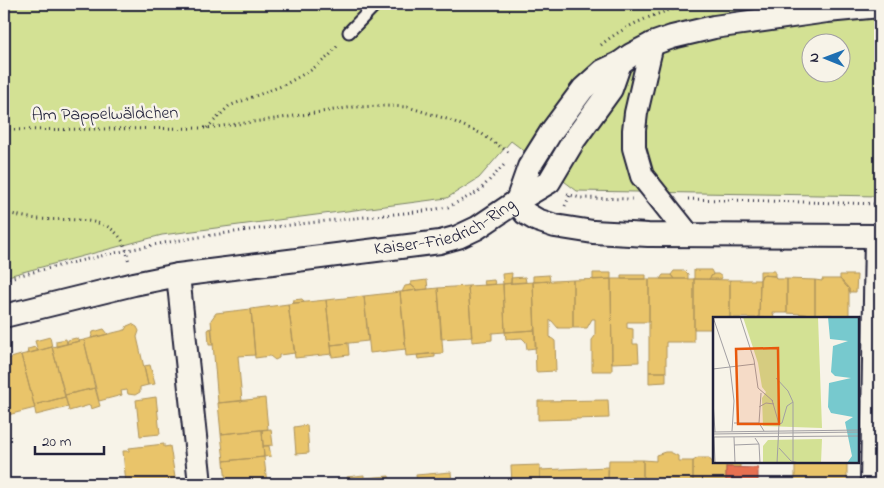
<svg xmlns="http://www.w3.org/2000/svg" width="884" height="488" viewBox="0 0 884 488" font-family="'Indie Flower',sans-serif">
  <rect width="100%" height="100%" fill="#f7f3e8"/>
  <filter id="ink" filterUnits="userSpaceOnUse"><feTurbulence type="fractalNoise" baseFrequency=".02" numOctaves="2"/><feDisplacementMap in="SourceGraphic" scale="10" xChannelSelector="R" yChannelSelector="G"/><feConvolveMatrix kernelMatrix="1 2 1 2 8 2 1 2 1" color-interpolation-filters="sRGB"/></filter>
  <g filter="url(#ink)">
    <path fill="#d3e194" stroke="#7a8268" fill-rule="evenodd" d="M4,4H880V196L577,191L511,141L479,178L447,198L162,235L4,277ZM812,42H842V72H812Z"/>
    <path fill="#e9c46a" stroke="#ad935c" d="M694,270H711L713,274L709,279H694Z
      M674,271H685L688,274V279H674L671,275Z
      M760,271H775V276L762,275L760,280Z
      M512,273L511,283L503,284L502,274Z
      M593,273H611V279L593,280Z
      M713,274H718L722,277L721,279H709Z
      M549,275L550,281L533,282V276Z
      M621,275H646V279H621Z
      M663,275H671L674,279H660Z
      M762,275L775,276L776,279H787V313H773L774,318H759L760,280Z
      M840,275H857L856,292H849V289L840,279Z
      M525,277L526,282L511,283V278Z
      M611,279H649V322H627V328L633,329V344H638L639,362L612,363Z
      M611,279L612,371H592V340L595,336V319H592L587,328H573V280Z
      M649,279H694V342H666V372H649Z
      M694,279L730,280V318H714V329H694Z
      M787,279L815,280V315L787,313Z
      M822,279H840L849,289V318H832V315H815V280L822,281Z
      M427,280L428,289L416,290V289L411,285V282Z
      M494,280L495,284L484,285L483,281Z
      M573,280V328H558L552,321L550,320V337L555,341L556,371L536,372L533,282Z
      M730,280H760L759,318H730Z
      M533,282L535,330L505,332L503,284Z
      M503,284L505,332L492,333V340L472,342L468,286Z
      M411,285L416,289V290L402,292L405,286Z
      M468,286L472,337L441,339L438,288Z
      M438,288L443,353L406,356L400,292Z
      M400,292L406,349L370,353L364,296Z
      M364,296L368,341L331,345L326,300Z
      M302,299L304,302L292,303L293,300Z
      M326,300L332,354L295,358L288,304Z
      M288,304L295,353L279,355V358L275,360L270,356L255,358L251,309Z
      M251,309L255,355L238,356L242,401L218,403L211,320L216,313Z
      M800,314L815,315V318H800Z
      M815,315H832V318H815Z
      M132,324L137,327L139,331L137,337L148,385L140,387V392L135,395L128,394L127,390L121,391L122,395L99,401L84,340L125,330L127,326Z
      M211,328L213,345H209L208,329Z
      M104,329L108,334L91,338L93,332Z
      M535,330L536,348L527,349L526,342L522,338L506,339L505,332Z
      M50,337L52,347L38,351L35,341Z
      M76,338L80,341L67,344L68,340Z
      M66,339L67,344L56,347V341Z
      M84,340L95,388L65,395L52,347Z
      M348,343L349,355L332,357L331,345Z
      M35,347L38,351L27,354L28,349Z
      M52,347L65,397L34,405L21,355Z
      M435,353V357L418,359L417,355Z
      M21,355L35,408L4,416V360Z
      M150,365L155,384L148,385L144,366Z
      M649,372H666V382L649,383Z
      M95,388L100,406L91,409L90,405L69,411L65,395Z
      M65,397L68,407L36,415L34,405Z
      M156,397L160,434L140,436L136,400Z
      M265,398L268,429L221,434L218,403Z
      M608,400L609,418L538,420V401Z
      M307,425L309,453L296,454L294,427Z
      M271,429L273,445L263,446L262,430Z
      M262,430L264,457L224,461L221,434Z
      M164,444V447L170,446L176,484H126L123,451H129V448Z
      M263,446H269L271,456L264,457Z
      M665,452H670L678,456V461H693V484H643V460L656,461V455Z
      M264,457L267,484H226L224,461Z
      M698,458H709L711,461L714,462H726V484H693V461Z
      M609,460H643V484H608Z
      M726,462H740V467H726Z
      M795,462H847V484H795Z
      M540,465V484H512L511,466Z
      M608,467V484H540V470Z
      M451,472L452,484H417L416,475Z
      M364,475V478L389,476L390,484H348L347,477Z
      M417,481V484H390V483Z"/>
    <path fill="#e76f51" stroke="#ac584a" d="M726,467L758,468V484H726Z"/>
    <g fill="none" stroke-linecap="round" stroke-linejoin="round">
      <g stroke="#22223b" stroke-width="15">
        <path id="service" d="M349,32L376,4"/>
      </g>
      <g stroke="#22223b" stroke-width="26">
        <g id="minor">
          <path d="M652,44L636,113L634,130V148L642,176L688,234"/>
          <path d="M517,201L529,167L551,132L583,89L603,71L620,63L631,55L652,44L672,37L714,27L827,11L880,6"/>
          <path d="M517,201L525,213L537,220L555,226L593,232L648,235L880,236"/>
          <path d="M178,275L200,484"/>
          <path id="s1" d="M4,316L134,284L178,275L440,242L458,237L477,228L517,201L549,182L574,140L611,89L620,63"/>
          <path d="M872,484L876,237"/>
        </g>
      </g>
      <path stroke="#22223b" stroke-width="3" stroke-dasharray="1 4" stroke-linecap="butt" d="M601,45C626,24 661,11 693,4
        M207,128L229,106L284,85L311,70L329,56L338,45
        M4,130L207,128L275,119L354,107L385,106L408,107L450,120L482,134L511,154
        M567,194L580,198L632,199
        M688,199L880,204
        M565,206L570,195
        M4,212C15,215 27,218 38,219C61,221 100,215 117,234C125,242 127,252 129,263
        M4,279C67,264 129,248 193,238C270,226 347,219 424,211L448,207L478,192L505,164"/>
      <use href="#service" stroke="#f7f3e8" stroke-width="11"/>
      <use href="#minor" stroke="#f7f3e8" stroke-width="22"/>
    </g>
  </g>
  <g text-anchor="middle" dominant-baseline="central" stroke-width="5" stroke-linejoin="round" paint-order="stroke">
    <g font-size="18" fill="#22223b" stroke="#f7f3e8">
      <text transform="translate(105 115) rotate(-1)">Am Pappelwäldchen</text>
      <text stroke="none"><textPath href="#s1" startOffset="452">Kaiser-Friedrich-Ring</textPath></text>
    </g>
  </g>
  <g transform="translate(713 317)">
    <rect width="146" height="146" fill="#f7f3e8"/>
    <path d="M30,0H105L109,111L50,109L49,81L53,75L49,70L45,46ZM109,122L108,146H50V129L55,123Z" fill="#d3e194"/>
    <path d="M115,0H146V146H134L139,139L132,105L140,100L118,96L115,90L116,66L138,61L122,59L118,55L120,29L135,24L117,22Z" fill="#77c9ce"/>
    <path fill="none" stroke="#a29fa3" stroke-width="1" d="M0,0L17,50L21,84L19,114M27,0L41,43L45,71L60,84M0,52L42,47M63,61L75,74L80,85V146M48,76L46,106L51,114M59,83L66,107L64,146M0,84L2,115M46,90L53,86L61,87M21,106H46M66,107L69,106L74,89L80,85M0,115L147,113M0,117L147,115M0,120L147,119M1,120L2,146M21,120L22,146M42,121L46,127L47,146M21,128L46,127M66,131L78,144L86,146"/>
    <path fill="#e8590c" fill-opacity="0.15" stroke="#e8590c" stroke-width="2.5" d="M65,31L66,107H25L23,32Z"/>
    <rect width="146" height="146" fill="none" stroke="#22223b" stroke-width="2.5"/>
  </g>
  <rect width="884" height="488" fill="none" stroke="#f7f3e8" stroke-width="20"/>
  <rect x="10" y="10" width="864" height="468" fill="none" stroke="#22223b" stroke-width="2" filter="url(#ink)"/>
  <g transform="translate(826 58) rotate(271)"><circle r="24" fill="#f7f3e8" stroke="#a29fa3"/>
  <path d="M0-4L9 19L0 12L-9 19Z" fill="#1f6fb2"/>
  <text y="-8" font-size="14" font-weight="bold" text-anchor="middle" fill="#22223b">N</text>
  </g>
  <path d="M35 446v8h69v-8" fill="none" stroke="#22223b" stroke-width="2.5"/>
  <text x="42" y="446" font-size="15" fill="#22223b" stroke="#f7f3e8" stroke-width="4" paint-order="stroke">20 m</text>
</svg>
